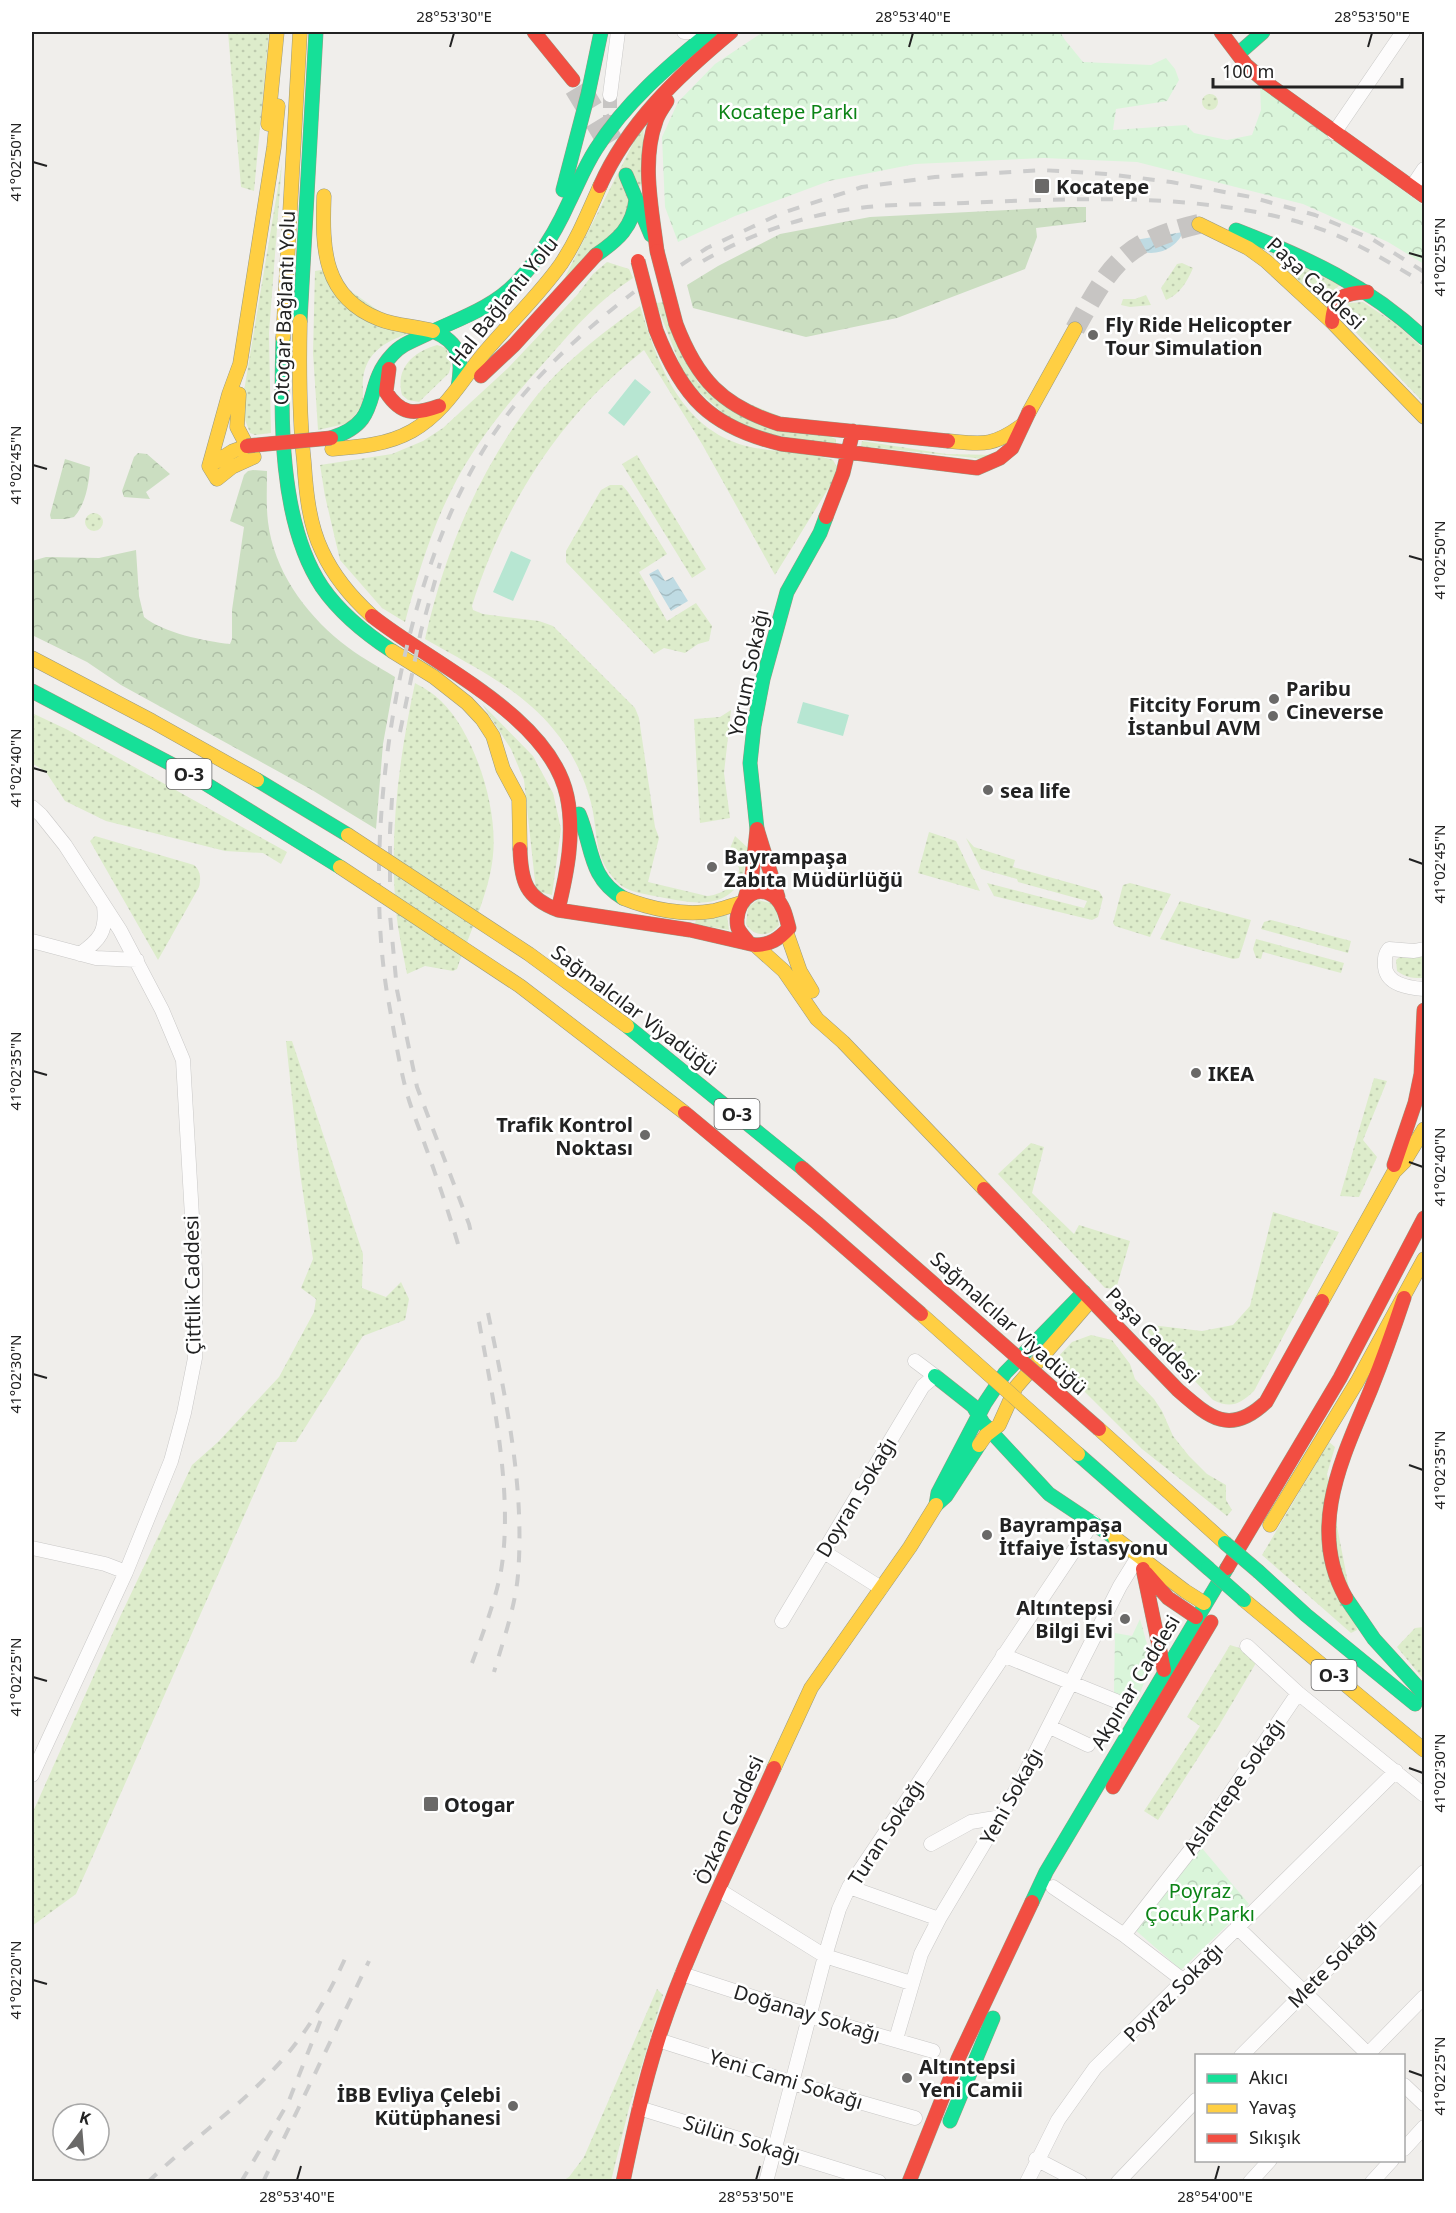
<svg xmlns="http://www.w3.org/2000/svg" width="1456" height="2213" viewBox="0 0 1456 2213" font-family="'Noto Sans',sans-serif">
  <defs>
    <pattern id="grass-dots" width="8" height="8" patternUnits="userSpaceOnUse" patternTransform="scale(1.5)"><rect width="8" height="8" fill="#ddeccb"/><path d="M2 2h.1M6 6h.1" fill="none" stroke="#bdcaae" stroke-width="1.8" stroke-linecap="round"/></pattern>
    <pattern id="forest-crowns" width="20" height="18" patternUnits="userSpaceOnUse" patternTransform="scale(1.5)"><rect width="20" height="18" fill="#cbdec1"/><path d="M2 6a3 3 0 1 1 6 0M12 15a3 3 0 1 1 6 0" fill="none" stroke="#aebea6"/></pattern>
    <pattern id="park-crowns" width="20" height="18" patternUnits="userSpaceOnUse" patternTransform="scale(1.5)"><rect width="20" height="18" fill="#daf5da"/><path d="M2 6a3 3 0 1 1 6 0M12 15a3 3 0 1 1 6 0" fill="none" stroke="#bbd2bb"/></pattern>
    <pattern id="water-waves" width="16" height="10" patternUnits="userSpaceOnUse" patternTransform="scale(1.5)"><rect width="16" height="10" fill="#bfdbe3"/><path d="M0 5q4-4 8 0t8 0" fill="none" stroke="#a4bcc2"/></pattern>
  </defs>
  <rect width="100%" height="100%" fill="#f0eeeb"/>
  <path fill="url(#grass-dots)" d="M228,32H269L254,191L241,187Z
    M1202 102a8 8 0 1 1 16 0a8 8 0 1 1-16 0Z
    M643,124L646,179L630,198L623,226L565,277Z
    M282,163L269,333L271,433L255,435L250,433L241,409Z
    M1267,250L1340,285L1329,295L1323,304Z
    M607,262L629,269L633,278C600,299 575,327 550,356C513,397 477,439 452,489C431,530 417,577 405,622L382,608L340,560L325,496L320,465L392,454L423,441L443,428L508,368L577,295L593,274Z
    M1182,263L1193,268C1187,282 1180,294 1166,300L1161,288L1177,264Z
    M321,270L410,333C386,341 366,352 363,379C362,387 364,396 362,403C360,410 352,418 349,423L318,430L313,353L315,271Z
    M1146,295L1151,305L1130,307L1121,305L1123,299H1135Z
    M664,302L698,383L836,439V445L761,433L734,423L686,380L656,303Z
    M1363,302L1396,324L1424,349V403L1343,319L1342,313L1349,303Z
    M640,306C658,364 680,428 746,446C775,453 805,451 833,460L837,467L836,476L775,575L702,444L644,350C560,416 504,504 472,606L473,610L483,614L539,621L553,626L635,708L639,718L655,827L659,838L648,882L707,896C721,895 739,885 739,869C738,862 733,856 729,851L735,836L748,848C746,858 745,874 739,883C722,911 686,902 660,897C646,894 628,893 617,882C594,858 598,836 592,807C586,780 572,751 554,730C520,688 470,665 425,639C444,554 478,472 531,403C561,364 601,334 640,306Z
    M437,345L446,348L451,365L449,373L419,402L408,400L402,395C395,368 413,352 437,345Z
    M862,441L946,454L994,455L984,459L861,446Z
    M637,455L706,569L692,578L622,464Z
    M610,485H622L628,492L667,554L639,572L667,621L696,603L712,626L709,641L698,644L685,653L664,648L654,654L566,562V551L601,490Z
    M85 522a9 9 0 1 1 18 0a9 9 0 1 1-18 0Z
    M415,683C424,688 433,693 441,701C475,734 498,808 493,855C490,892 469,934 457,969L453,971L425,966L407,974C403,953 398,932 396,911C389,834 399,758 415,683Z
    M482,704L533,756L553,793L561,829L552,895L536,891L524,780L511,749Z
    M731,710L724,773L730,818L700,823L694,719L720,717Z
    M32,713L66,729L287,852L281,864L263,853L225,851L106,821L65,801L46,772L32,763Z
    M929,832L956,841L980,891L918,873Z
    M95,836L194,865C201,871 201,879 199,887L158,960L90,841Z
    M966,838L974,847L1015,860L1013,867L1099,891L1103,898L1098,917L1092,920L994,896L987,883L1084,908L1087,901L1018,882L1017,879L981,869Z
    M1130,883L1171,894L1150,937L1115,926L1113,923L1123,885Z
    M758,900L775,904L779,925C769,938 754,937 746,924L748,907Z
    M1180,901L1251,920L1239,958L1233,959L1160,939Z
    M727,915L729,930L695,924L696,919Z
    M1271,920L1351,941L1348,953L1261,929L1264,922Z
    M1256,939L1344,963L1341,973L1263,952L1261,959L1256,958L1253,949Z
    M1401,956L1415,958L1424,956V978C1414,978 1406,978 1397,971L1396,960Z
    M286,1041H292L363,1254L362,1288L386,1297L401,1282L409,1299L405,1320L363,1336L296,1442H277L76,1894L32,1926V1814L119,1619L192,1465L218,1442L279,1377L314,1312L316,1299L301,1288L313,1259L300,1173Z
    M1374,1078L1387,1081L1363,1140L1377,1157L1359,1197L1340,1196Z
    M1031,1143L1044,1147L1032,1193L1074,1234L1079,1225L1130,1241L1116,1289L1105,1288L998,1174Z
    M1273,1212L1339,1232L1254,1391C1240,1404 1231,1409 1213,1400L1148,1332L1151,1325L1202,1331L1233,1325L1250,1306Z
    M1091,1335L1112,1340L1130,1364L1135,1379L1154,1399L1162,1411L1173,1436L1189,1456L1207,1474L1226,1485V1500L1232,1510L1227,1516L1142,1449L1054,1361L1072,1342Z
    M1329,1442L1335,1447L1327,1474L1357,1630L1351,1633L1262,1555Z
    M1424,1627V1680L1397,1647L1415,1628Z
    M1230,1645L1249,1651L1256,1663L1218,1727L1158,1820L1144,1811L1200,1726L1187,1717Z
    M657,1989L663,1995L629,2108L611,2181L561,2182L569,2177L584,2157Z"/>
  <path fill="url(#forest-crowns)" d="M1065,207H1086V222L1036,228L1037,237L1025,269L897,318L806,337L693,308L687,285L718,266L780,234L870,217Z
    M138,453L147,454L170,474L146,492L150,499L124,497L122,491L134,457Z
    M65,459L90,467C89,483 86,504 74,517L66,519H51L50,515Z
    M253,470L267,471C267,488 266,505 268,522C274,570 304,612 341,642C357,655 377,666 395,677L383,744L376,829L312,790L121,685L87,662L32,635V561L46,557L99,558L136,550L139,596L144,617C164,633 204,641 230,644L232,639V610L244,527L230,521L244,475L248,471Z"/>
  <path fill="url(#park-crowns)" d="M763,32H1060L1065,40L1083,62L1151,65L1166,58L1175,69L1179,80L1167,101L1116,109L1113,130L1186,125L1194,133L1227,140L1252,135L1261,110L1260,85L1424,206V264L1388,242L1303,204L1137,162L1044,158L915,164L829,181L735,216L678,242L665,207L662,137L678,102L715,64Z
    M1140,1619L1152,1662L1137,1701L1114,1694L1115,1633L1132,1636Z
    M1201,1847L1249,1904L1181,1970L1133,1928Z"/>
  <path fill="#b7e6d2" d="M635,379L651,392L624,426L608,413Z
    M511,551L531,560L513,601L493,592Z
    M803,702L849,715L843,736L797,723Z"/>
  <path fill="url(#water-waves)" d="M1183,232C1175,253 1142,262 1129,241Z
    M658,569L665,581L673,577L688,601L671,611L649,574Z"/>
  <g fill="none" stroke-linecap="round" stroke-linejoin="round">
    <path stroke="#c7c5c3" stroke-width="14" stroke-dasharray="14 7" stroke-linecap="butt" d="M610,129V95"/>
    <path stroke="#c7c5c3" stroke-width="20" stroke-dasharray="20 10" stroke-linecap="butt" d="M1075,329C1111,264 1123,242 1199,224"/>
    <path stroke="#c7c5c3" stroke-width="26" stroke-dasharray="26 13" stroke-linecap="butt" d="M577,87L611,143"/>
    <g stroke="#c9c8c7" stroke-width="15">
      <path id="street" d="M684,32H700
        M610,95L618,32
        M1334,133L1403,32
        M1412,187L1424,169
        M32,807L41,815L65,845L120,930L162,1010L183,1060L195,1269V1358L184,1413L171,1461L126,1572L32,1775
        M32,941L96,958L137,960
        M1424,949L1414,951L1389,949C1384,955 1385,959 1385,967C1387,985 1409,988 1424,989
        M80,954C100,940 107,931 104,906
        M32,1548L105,1564L126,1572
        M824,1552L881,1588
        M782,1621L923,1386L935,1376L915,1361
        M1247,1646L1298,1693L1424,1795
        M1003,1655L1116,1701
        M1050,1727L1088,1745
        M931,1844L971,1822L1001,1817
        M849,1887L939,1919
        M1053,1887L1124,1935L1184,1981
        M719,1890L825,1956L911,1983
        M1237,1927L1370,2056
        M1124,1935L1200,1838L1298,1693
        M682,1974L811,2016L933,2051
        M896,2039L921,1954L939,1919L1019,1785L1120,1586L1138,1557
        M658,2040L793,2083L915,2118
        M1241,2056L1424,1872
        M1366,2056L1424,1997
        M1404,2085L1424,2104
        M639,2108L879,2182
        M1404,2149L1424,2127
        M1036,2159L1080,2182
        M766,2182L825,1956L839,1909L849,1887L1093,1522
        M1027,2182L1058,2120L1095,2068L1396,1771
        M1118,2182L1196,2100
        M1250,2182L1270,2160
        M1372,2182L1392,2160"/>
    </g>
    <g stroke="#999a82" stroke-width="15">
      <path id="fast" d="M1238,54L1263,32
        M626,175L651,235
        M563,190L588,94L601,32
        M1236,230C1308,258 1367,285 1424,338
        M596,255C618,240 633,227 636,199
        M300,321L316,32
        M433,331C461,343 463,359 458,387
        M283,338C281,415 278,521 322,587C340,613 366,634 392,651
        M331,438C385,421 361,388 392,355C401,344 415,340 427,334C458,319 493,308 517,282C539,259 556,231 569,202C578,184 585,166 596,149C625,103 668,66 710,32
        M32,691L190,774L340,867
        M257,780L348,835
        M579,814C593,847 588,877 623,898
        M757,829L750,763L754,726L763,679L787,592L820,533L826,517
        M935,1376L973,1406L983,1423L1049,1494L1115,1538
        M979,1445L946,1496L936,1505L938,1493L985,1403L1005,1373L1084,1292
        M1078,1454L1208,1568
        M1259,1572L1306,1615L1415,1704
        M1346,1598L1374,1639L1424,1694
        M1032,1902L1046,1872L1227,1568
        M950,2121L993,2018"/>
    </g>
    <g stroke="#999a82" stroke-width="15">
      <path id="slow" d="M268,124L277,32
        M324,196C322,249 323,297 379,319C396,326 415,326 433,331
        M1199,224L1248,248L1266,261L1332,322L1424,417
        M300,321C299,368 299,415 304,462C306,492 309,524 322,551C334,577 351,597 372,616
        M283,338L300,32
        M239,394L237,427L247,446
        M1029,412L1075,329
        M948,441C982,444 992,447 1021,426
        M247,446L254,457L232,467L217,479L209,466L233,451Z
        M332,449C359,447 387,445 412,431C443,413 459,385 480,358C506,326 537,298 561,264C577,240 588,213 600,186
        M209,466L229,394L240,364L274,147L278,106
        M392,651L434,677L467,703L482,719L493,736L503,769L519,799L520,849
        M32,658L152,721L257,780
        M623,898C650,909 684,916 713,911C723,909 732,905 741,903
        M786,931L800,971L812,991
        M755,945L784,971L817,1019L843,1042L984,1189
        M1322,1301L1394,1172L1404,1162L1424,1129
        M1099,1429L1225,1543
        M979,1445L986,1435L999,1425L1016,1387L1091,1300
        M1270,1525L1357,1382L1424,1259
        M1115,1538L1185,1591L1204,1603
        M1244,1600L1424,1750
        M774,1768L811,1688L910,1547L936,1505"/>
    </g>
    <g stroke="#999a82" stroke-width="15">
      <path id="jam" d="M534,32L573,80
        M1221,32L1246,65L1268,84L1424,196
        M600,186C628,123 678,76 731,32
        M657,251C652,210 641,161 656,121C658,114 663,108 667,101
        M1332,322C1334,297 1343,293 1367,292
        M676,324C697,379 722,406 779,424L948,441
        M656,330C682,397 710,427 781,444L977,468L1000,458L1012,448L1029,412
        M389,369L386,392C401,415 414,415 439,406
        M481,376L514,345L596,255
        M826,517L843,473L853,431
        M372,616C432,664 550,716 567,796C575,834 567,873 558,910C526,898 521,882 520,849
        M745,898L752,875L757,829L778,897
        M558,910L690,930L755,945C770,945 779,939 789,928C786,917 784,906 776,898C758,882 739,898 737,919C737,921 737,926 738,928C740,933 746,939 749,943
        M1394,1165L1415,1103L1421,1074L1424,1010
        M984,1189L1178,1390C1210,1418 1230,1436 1266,1402L1322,1301
        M1227,1568L1340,1378L1424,1218
        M1143,1569L1164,1670
        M1146,1573L1168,1598L1196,1617
        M1346,1598C1306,1527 1344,1455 1371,1389C1383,1359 1394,1328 1404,1298
        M1113,1787L1211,1622
        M623,2182C633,2134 643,2087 658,2040C687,1949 735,1856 774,1768
        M909,2182L958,2059L1032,1902"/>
    </g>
    <use href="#street" stroke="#fdfcfc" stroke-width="14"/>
    <use href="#fast" stroke="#16e098" stroke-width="14"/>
    <use href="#slow" stroke="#ffcf43" stroke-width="14"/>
    <use href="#jam" stroke="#f24e42" stroke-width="14"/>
    <path stroke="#ccc" stroke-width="4" stroke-dasharray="12 12" stroke-linecap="butt" d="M703,261C741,239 786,222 829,213C873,203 920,205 965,203C1075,198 1205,192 1312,226C1352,239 1388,262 1424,283
      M681,265L707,248L782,213L862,187L935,177L1041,170L1106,174L1171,182L1251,197L1315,215L1372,239L1424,272
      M400,732L421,631L440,563
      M392,798L390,832V915L397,990L417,1087L469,1224L473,1241
      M458,1244C448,1210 437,1178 425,1145C419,1127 411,1109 406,1090C398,1059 393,1025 387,993C361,830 398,581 489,441C527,382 578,335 634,292
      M488,1313C506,1399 525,1487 518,1575C515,1608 503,1641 494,1672
      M472,1663C483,1633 495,1602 501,1571C514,1493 492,1394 478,1316
      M148,2182C195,2136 252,2099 293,2047C316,2018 333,1986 348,1952
      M241,2182L288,2103L324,2012
      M263,2182L369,1961"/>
    <g stroke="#999a82" stroke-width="15" stroke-linecap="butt">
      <path id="fast-bridge" d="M627,1026L802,1168
        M1225,1543L1259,1572
        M1208,1568L1244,1600"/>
    </g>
    <g stroke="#999a82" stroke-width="15" stroke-linecap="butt">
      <path id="slow-bridge" d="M348,835L529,954L627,1026
        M340,867L520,986L685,1113
        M921,1314L1078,1454"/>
    </g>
    <g stroke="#999a82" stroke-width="15" stroke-linecap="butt">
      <path id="jam-bridge" d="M657,251L676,324
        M638,261L656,330
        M247,446L331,438
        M685,1113L817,1223L921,1314
        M802,1168L1099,1429"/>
    </g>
    <use href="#fast-bridge" stroke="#16e098" stroke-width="14"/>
    <use href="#slow-bridge" stroke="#ffcf43" stroke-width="14"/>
    <use href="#jam-bridge" stroke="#f24e42" stroke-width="14"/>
  </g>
  <path fill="none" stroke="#222" stroke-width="2" d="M450,47L454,33M909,47L913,33M1368,47L1372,33M33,162L47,166M1409,253L1423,257M33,465L47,469M1409,556L1423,560M33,768L47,772M1409,859L1423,864M33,1071L47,1075M1409,1162L1423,1167M33,1374L47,1378M1409,1465L1423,1470M33,1677L47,1681M1409,1768L1423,1773M33,1980L47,1984M1409,2071L1423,2076M297,2180L301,2166M756,2180L760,2166M1215,2180L1219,2166"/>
  <g fill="#6a6968" stroke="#fff" stroke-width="2">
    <rect x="1034" y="178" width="16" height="16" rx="3"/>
    <circle cx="1093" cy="335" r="6"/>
    <circle cx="1274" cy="699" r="6"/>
    <circle cx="1273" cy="716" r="6"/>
    <circle cx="988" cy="790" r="6"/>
    <circle cx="712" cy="867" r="6"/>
    <circle cx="1196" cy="1073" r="6"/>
    <circle cx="645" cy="1135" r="6"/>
    <circle cx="987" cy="1535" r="6"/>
    <circle cx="1125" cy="1619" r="6"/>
    <rect x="423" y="1796" width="16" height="16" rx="3"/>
    <circle cx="907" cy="2078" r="6"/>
    <circle cx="513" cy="2106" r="6"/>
  </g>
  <g text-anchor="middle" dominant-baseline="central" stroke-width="5" stroke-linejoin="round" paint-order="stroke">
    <g fill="#fff" stroke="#646464" stroke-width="1.5">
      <rect x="166.5" y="759" width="45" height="30" rx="4.5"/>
      <rect x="714.5" y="1099" width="45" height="30" rx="4.5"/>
      <rect x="1311.5" y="1660" width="45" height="30" rx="4.5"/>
    </g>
    <g font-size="18" font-weight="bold" fill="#222">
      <text x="189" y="774">O-3</text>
      <text x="737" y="1114">O-3</text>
      <text x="1334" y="1675">O-3</text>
    </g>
    <g font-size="20" fill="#0c8416" stroke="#fff">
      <text x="788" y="111">Kocatepe Parkı</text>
      <text x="1200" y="1890">Poyraz<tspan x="1200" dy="23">Çocuk Parkı</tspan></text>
    </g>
    <g font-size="20" font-weight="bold" fill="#222" stroke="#fff" text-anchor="start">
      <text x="1056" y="186">Kocatepe</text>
      <text x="1105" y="324">Fly Ride Helicopter<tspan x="1105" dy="23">Tour Simulation</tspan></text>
      <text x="1286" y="688">Paribu<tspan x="1286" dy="23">Cineverse</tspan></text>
      <text x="1261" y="704" text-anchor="end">Fitcity Forum<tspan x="1261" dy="23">İstanbul AVM</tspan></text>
      <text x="1000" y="790">sea life</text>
      <text x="724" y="856">Bayrampaşa<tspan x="724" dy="23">Zabıta Müdürlüğü</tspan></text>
      <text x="1208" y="1073">IKEA</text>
      <text x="633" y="1124" text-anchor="end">Trafik Kontrol<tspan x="633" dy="23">Noktası</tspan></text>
      <text x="999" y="1524">Bayrampaşa<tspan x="999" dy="23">İtfaiye İstasyonu</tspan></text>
      <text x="1113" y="1607" text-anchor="end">Altıntepsi<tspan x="1113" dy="23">Bilgi Evi</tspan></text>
      <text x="444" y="1804">Otogar</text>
      <text x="919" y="2066">Altıntepsi<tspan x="919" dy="23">Yeni Camii</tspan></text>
      <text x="501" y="2094" text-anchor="end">İBB Evliya Çelebi<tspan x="501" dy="23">Kütüphanesi</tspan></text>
    </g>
    <g font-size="20" fill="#222" stroke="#fff">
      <text transform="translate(1316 283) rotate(43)">Paşa Caddesi</text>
      <text transform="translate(503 301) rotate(-51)">Hal Bağlantı Yolu</text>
      <text transform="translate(284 308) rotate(-88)">Otogar Bağlantı Yolu</text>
      <text transform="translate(748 673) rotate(-78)">Yorum Sokağı</text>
      <text transform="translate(635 1010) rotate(37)">Sağmalcılar Viyadüğü</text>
      <text transform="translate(192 1285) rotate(-91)">Çitftlik Caddesi</text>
      <text transform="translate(1009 1323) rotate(42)">Sağmalcılar Viyadüğü</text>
      <text transform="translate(1153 1335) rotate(46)">Paşa Caddesi</text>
      <text transform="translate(856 1497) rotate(-59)">Doyran Sokağı</text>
      <text transform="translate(1135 1682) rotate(-59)">Akpınar Caddesi</text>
      <text transform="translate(1234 1786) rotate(-55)">Aslantepe Sokağı</text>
      <text transform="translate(1011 1796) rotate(-61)">Yeni Sokağı</text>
      <text transform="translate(729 1820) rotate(-66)">Özkan Caddesi</text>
      <text transform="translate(886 1832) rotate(-57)">Turan Sokağı</text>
      <text transform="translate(1332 1963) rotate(-45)">Mete Sokağı</text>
      <text transform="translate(1173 1992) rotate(-45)">Poyraz Sokağı</text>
      <text transform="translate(807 2013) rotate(17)">Doğanay Sokağı</text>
      <text transform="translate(786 2079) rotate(17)">Yeni Cami Sokağı</text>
      <text transform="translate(742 2139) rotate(17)">Sülün Sokağı</text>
    </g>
  </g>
  <rect width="1456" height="2213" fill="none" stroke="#ffffff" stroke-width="66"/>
  <rect x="1195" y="2054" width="210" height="108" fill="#ffffff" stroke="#a7a7a7" stroke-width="1.5"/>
  <rect x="1207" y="2074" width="30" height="9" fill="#16e098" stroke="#a7a7a7" stroke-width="1.5"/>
  <text x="1249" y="2084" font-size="18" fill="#222222">Akıcı</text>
  <rect x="1207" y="2104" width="30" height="9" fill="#ffcf43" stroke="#a7a7a7" stroke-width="1.5"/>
  <text x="1249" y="2114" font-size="18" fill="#222222">Yavaş</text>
  <rect x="1207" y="2134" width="30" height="9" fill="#f24e42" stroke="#a7a7a7" stroke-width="1.5"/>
  <text x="1249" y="2144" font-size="18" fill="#222222">Sıkışık</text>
  <g transform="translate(81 2132) rotate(16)"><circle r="28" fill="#ffffff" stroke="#a7a7a7" stroke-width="1.5"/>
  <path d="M0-4.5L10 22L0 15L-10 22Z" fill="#6a6968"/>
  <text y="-9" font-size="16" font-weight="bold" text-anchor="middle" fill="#222222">K</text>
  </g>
  <path d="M1213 78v9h189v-9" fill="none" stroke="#222222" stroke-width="3"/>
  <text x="1222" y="78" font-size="18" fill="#222222" stroke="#ffffff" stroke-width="4.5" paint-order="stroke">100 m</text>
  <rect x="33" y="33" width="1390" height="2147" fill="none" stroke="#222" stroke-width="2"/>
  <g font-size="15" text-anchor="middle" fill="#222">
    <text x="454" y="22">28°53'30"E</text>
    <text x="913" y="22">28°53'40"E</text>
    <text x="1372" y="22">28°53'50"E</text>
    <text transform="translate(16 162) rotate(-90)" y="5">41°02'50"N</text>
    <text transform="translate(1440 257) rotate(-90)" y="5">41°02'55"N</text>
    <text transform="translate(16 465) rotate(-90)" y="5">41°02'45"N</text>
    <text transform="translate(1440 560) rotate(-90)" y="5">41°02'50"N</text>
    <text transform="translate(16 768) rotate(-90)" y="5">41°02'40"N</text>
    <text transform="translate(1440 864) rotate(-90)" y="5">41°02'45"N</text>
    <text transform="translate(16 1071) rotate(-90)" y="5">41°02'35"N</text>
    <text transform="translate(1440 1167) rotate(-90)" y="5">41°02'40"N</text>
    <text transform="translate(16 1374) rotate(-90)" y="5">41°02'30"N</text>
    <text transform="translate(1440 1470) rotate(-90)" y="5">41°02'35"N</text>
    <text transform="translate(16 1677) rotate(-90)" y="5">41°02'25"N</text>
    <text transform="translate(1440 1773) rotate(-90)" y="5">41°02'30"N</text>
    <text transform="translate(16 1980) rotate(-90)" y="5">41°02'20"N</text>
    <text transform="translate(1440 2076) rotate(-90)" y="5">41°02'25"N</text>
    <text x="297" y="2202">28°53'40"E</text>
    <text x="756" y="2202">28°53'50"E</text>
    <text x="1215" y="2202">28°54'00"E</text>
  </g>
</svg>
